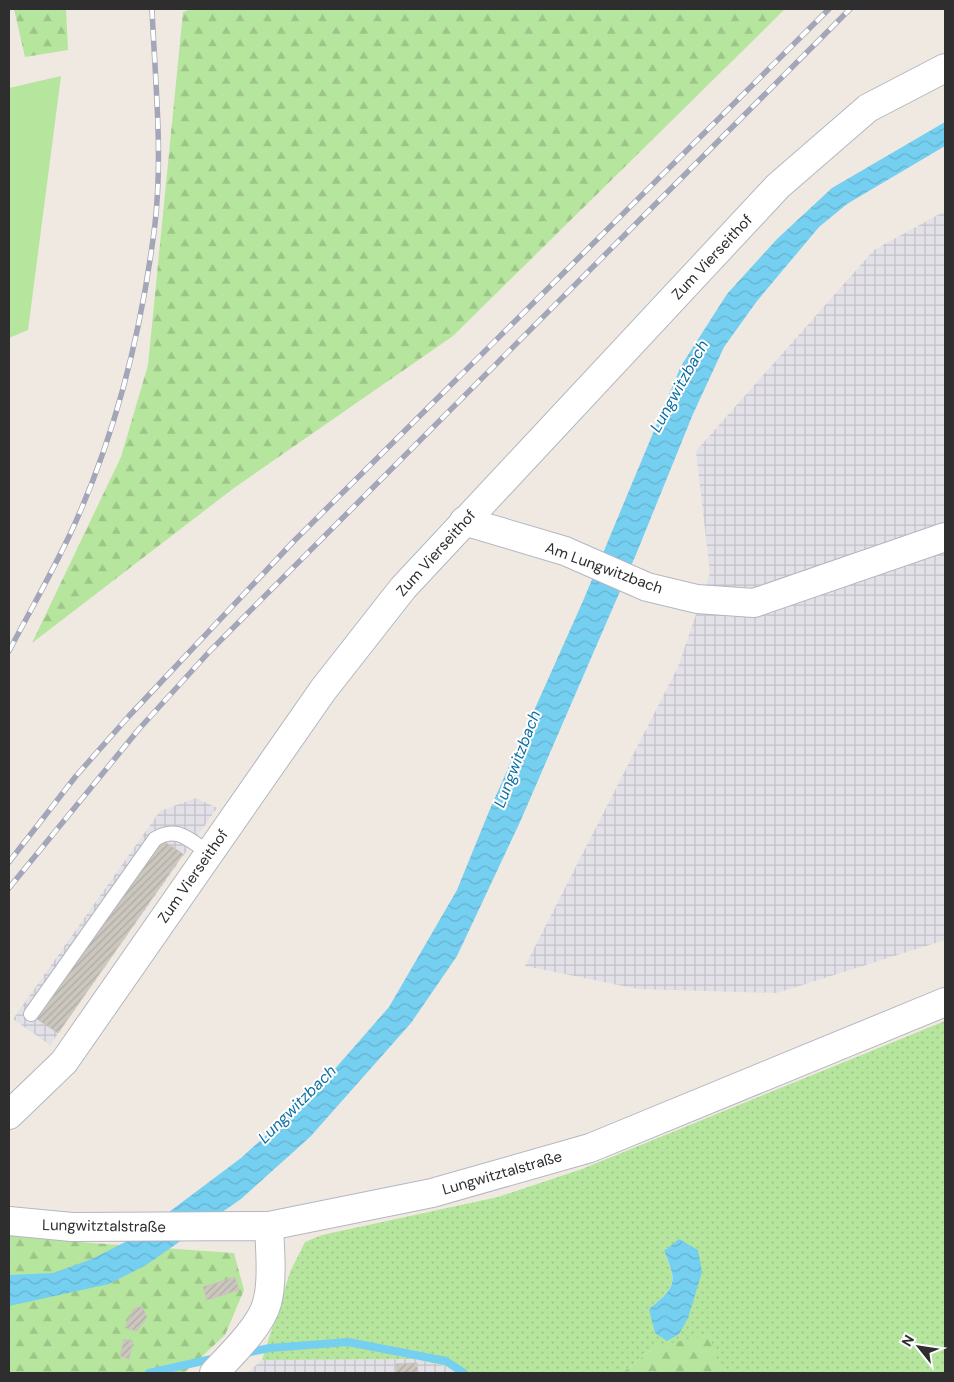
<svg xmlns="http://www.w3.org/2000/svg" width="954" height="1382" viewBox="0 0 954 1382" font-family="'DM Sans',sans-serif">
  <defs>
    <pattern id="industrial-grid" width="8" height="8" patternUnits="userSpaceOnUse" patternTransform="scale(1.25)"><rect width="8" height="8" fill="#e3e1e8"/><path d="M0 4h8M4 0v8" fill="none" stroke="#c3c1c7"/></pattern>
    <pattern id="grass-dots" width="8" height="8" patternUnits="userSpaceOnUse" patternTransform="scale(1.25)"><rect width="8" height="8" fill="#b6e59e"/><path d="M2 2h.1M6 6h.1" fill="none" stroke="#9dc588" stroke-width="1.8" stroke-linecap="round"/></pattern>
    <pattern id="forest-firs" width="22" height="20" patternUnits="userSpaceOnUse" patternTransform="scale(1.25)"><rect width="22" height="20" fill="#b6e59e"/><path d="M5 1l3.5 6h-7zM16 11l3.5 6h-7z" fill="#9dc588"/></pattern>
    <pattern id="water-waves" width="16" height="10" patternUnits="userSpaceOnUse" patternTransform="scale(1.25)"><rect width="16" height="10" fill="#75cff0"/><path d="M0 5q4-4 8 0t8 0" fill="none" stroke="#66b2ce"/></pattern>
    <pattern id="building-hatch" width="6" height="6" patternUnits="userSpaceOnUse" patternTransform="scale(1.25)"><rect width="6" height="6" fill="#cbc7bf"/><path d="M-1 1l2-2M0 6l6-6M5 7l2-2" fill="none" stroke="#afaba4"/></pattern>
  </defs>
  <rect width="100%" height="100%" fill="#efe9e1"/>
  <path fill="url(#industrial-grid)" d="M945,211V940L777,993L638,989L525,966L678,667L710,573L696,451L874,250Z
    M196,798L217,808L50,1045L13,1019L160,811Z
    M417,1359L448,1367L456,1373H247L262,1360Z"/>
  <path fill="url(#grass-dots)" fill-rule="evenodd" d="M945,1021V1373H722L655,1347L622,1373H456L448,1367L417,1359L262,1360L290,1272L305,1242L322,1235L498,1197L582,1169ZM664,1251L702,1272L649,1309C675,1287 678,1284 664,1251Z"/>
  <path fill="url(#forest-firs)" d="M14,9H66L68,50L25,57Z
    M191,9H785L453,336L234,488L32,643L121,457L148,365L183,12Z
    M9,1234L91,1243L234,1253L244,1290L225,1335L184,1373H9Z
    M709,1334L722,1373H740H622L655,1347Z"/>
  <path fill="#b6e59e" d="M61,76L28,330L9,338V88Z"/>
  <path fill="url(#water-waves)" d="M945,122V146L847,204L819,227L757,301L724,347L693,414L637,552L520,822L457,956L411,1023L310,1137L241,1199L146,1265L109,1284L9,1306V1275L53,1273L92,1259L137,1236L241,1158L319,1087L389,1007L457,890L490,809L583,601L681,366L727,294L777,239L832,188Z
    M679,1239L698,1250L702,1272L688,1318L679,1334L667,1341L655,1333L649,1309C676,1287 678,1283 664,1251Z"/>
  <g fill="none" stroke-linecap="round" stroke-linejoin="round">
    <path stroke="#75cff0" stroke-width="8" d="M245,1353L270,1348L348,1342L446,1361L464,1373
      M149,1373L216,1358"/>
  </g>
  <path fill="url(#building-hatch)" stroke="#cbc5ba" d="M162,840L183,854L58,1033L37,1019Z
    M235,1277L239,1290L207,1300L203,1287Z
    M142,1306L147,1317L137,1331L125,1328L133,1309Z
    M124,1339L133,1341L129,1359L120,1356Z
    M417,1363L418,1373H397L396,1364Z"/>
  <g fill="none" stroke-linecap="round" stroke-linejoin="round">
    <g stroke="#b4b7c1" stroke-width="16">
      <path id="lane" d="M31,1014L155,839C177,825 189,840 209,853"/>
    </g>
    <g stroke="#b4b7c1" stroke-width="30">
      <path id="street" d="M464,521L565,551L647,587L697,599L754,603L945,537"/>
    </g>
    <g stroke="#b4b7c1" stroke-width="30">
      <path id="secondary" d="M9,1115L64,1062L323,690L403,588L778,186L868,108L945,68
        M9,1221L72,1227L269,1226L432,1193L590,1148L945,1002
        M214,1373C231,1355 261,1326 267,1303C273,1281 270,1249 269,1226"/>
    </g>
    <use href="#lane" stroke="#fff" stroke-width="14"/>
    <use href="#street" stroke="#fff" stroke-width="28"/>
    <use href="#secondary" stroke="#fff" stroke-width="28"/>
    <g stroke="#a3a6b8" stroke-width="5.5">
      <path id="rail" d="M9,651C30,611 53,571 72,530C116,434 142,329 155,224C163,153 155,80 152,9
        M9,862L76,776L129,716L294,541L829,9
        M9,888L139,729L210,651L850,9"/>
    </g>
    <use href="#rail" stroke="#fff" stroke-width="4" stroke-dasharray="11" stroke-linecap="butt"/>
  </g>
  <g text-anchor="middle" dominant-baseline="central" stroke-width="4" stroke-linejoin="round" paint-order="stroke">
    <g font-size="15" fill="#2e2e2e" stroke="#fff">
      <text transform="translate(712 257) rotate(-47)">Zum Vierseithof</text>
      <text transform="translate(436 553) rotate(-48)">Zum Vierseithof</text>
      <text transform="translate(604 568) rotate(20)">Am Lungwitzbach</text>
      <text transform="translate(193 876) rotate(-55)">Zum Vierseithof</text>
      <text transform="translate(502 1173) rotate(-16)">Lungwitztalstraße</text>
      <text transform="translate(104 1226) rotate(1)">Lungwitztalstraße</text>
    </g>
    <g font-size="16" font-style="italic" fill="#0d6fa3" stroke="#fff">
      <text transform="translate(679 386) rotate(-61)">Lungwitzbach</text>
      <text transform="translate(517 759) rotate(-69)">Lungwitzbach</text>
      <text transform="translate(297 1104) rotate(-45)">Lungwitzbach</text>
    </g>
  </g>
  <rect width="954" height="1382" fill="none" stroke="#2e2e2e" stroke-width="20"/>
  <g transform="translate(919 1347) rotate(300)" stroke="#ffffff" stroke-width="4" paint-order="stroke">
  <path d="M0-4L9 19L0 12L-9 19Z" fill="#2e2e2e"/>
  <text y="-8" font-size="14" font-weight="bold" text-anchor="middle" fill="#2e2e2e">N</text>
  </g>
</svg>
